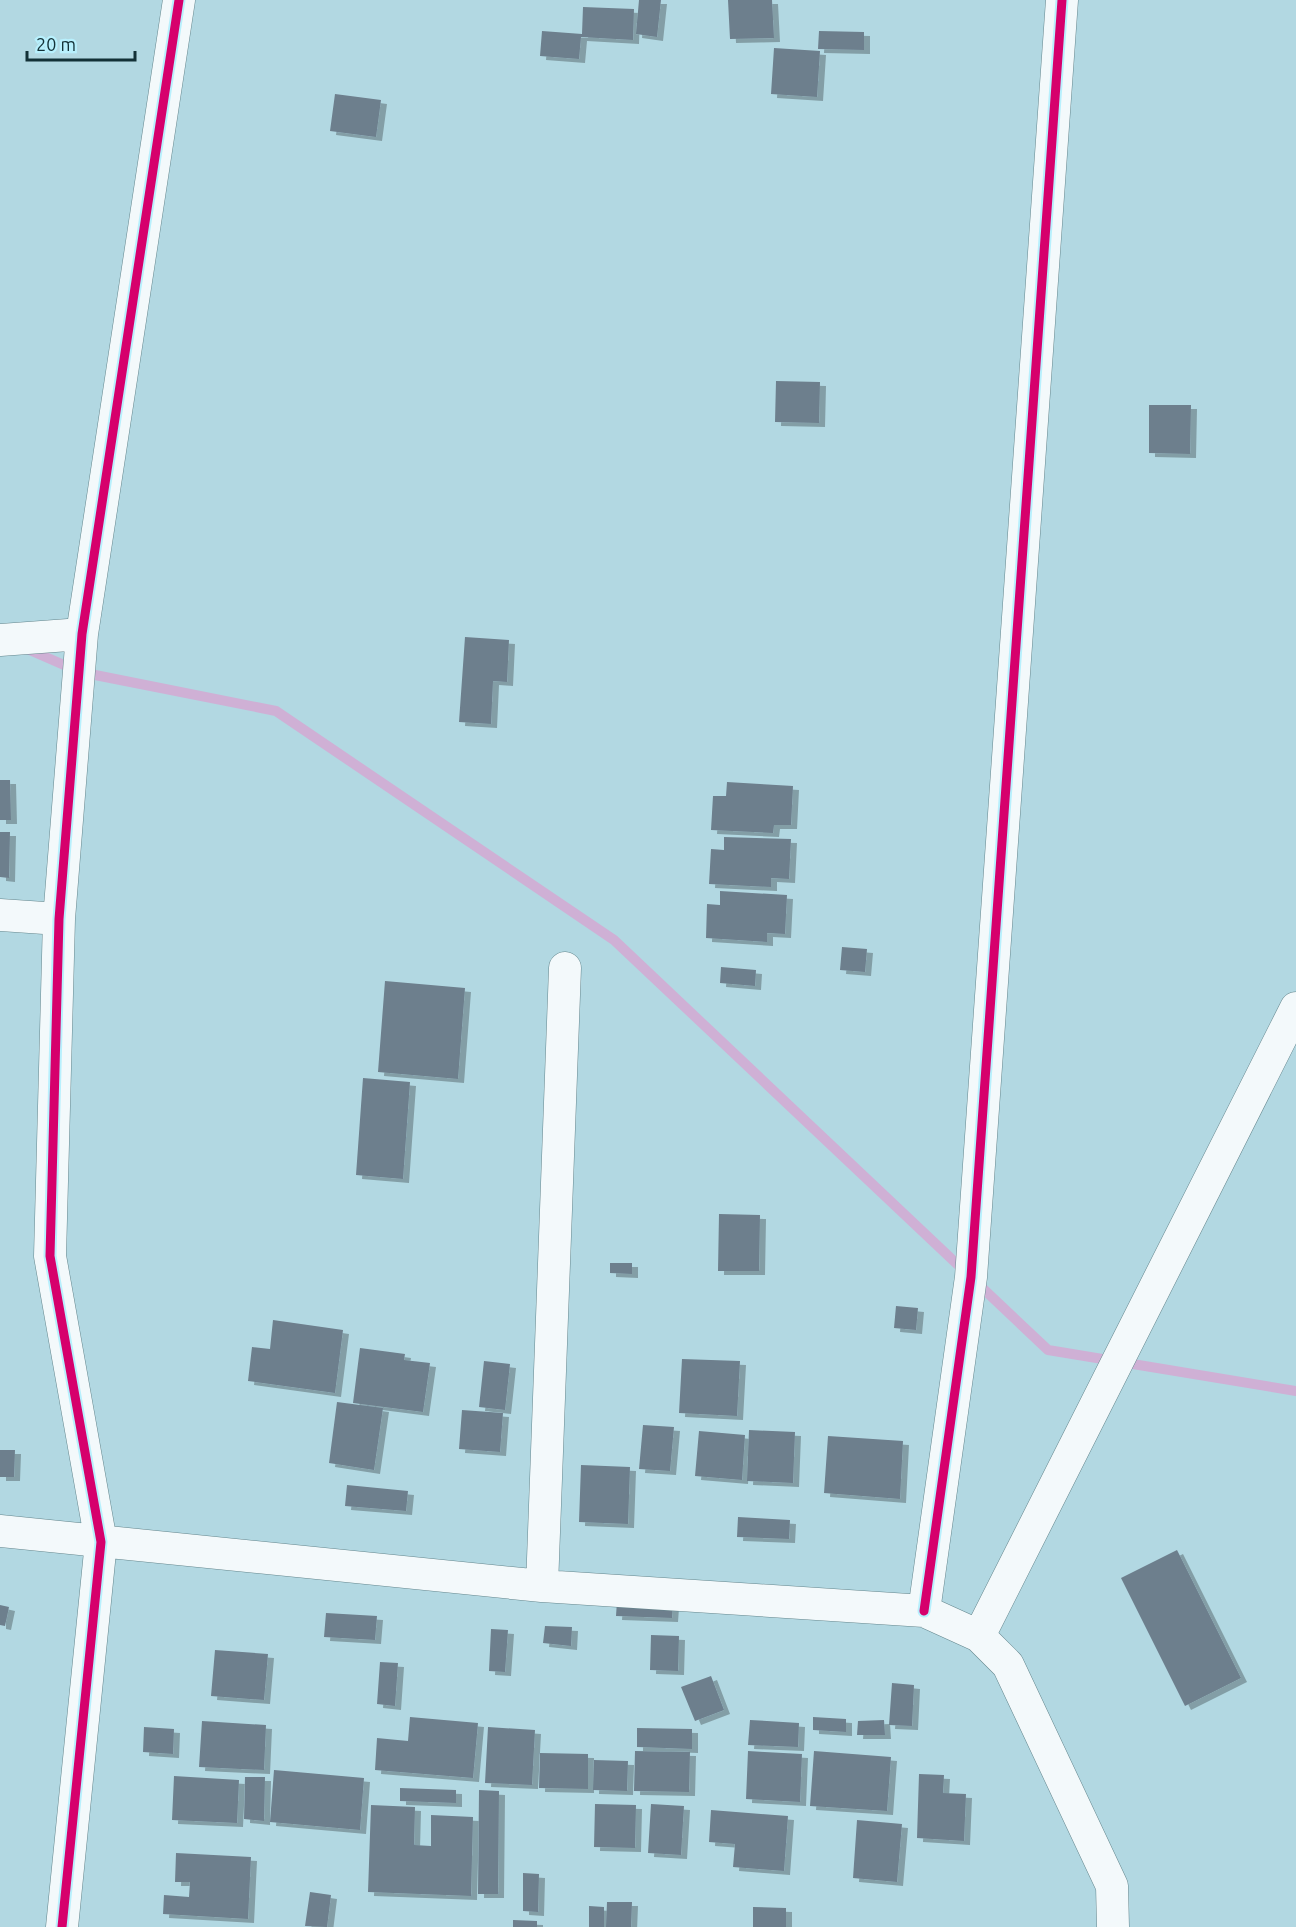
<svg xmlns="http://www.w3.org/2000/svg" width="1296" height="1927" viewBox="0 0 1296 1927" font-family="Ubuntu,sans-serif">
  <defs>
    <filter id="shadow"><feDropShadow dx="6" dy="4" stdDeviation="0" flood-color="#0004"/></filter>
  </defs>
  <rect width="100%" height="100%" fill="#b2d8e2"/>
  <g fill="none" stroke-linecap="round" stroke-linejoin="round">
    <path stroke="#cfb0d5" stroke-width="10" d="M25,648L80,672L276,711L614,940L1048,1350L1296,1391"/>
  </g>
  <path fill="#6d7f8d" filter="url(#shadow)" d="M639,0H661L657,37L636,34Z
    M728,0H772L774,38L730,39Z
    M583,7L634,9L633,40L581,37L579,59L540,56L542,31L582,34Z
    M819,31L864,32V50L818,49Z
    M774,48L820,51L817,97L771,94Z
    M335,94L381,100L376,137L330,131Z
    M776,381L820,382L819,423L775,422Z
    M1149,405H1191L1190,454L1149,453Z
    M465,637L509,640L507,682L493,681L491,724L459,722Z
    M0,780H10L11,820H0Z
    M727,782L793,786L791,825H774L773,833L711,830L713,796H726Z
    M0,832H10L9,878L0,877Z
    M724,837L791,839L789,879L771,878V887L709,884L711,849L724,850Z
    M720,891L787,895L785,934L767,933V942L706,938L707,904L720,905Z
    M842,947L867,949L865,972L840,970Z
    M721,967L756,970L755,986L720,983Z
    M385,981L465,988L458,1079L378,1072Z
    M363,1078L410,1082L403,1179L356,1175Z
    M719,1214L760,1215L759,1271H718Z
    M610,1263H632V1274L610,1273Z
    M896,1306L918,1308L916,1330L894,1328Z
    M273,1320L343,1330L335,1393L248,1381L252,1347L270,1349Z
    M360,1348L405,1354L404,1360L430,1363L423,1412L353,1403Z
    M682,1359L740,1361L737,1416L679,1413Z
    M484,1361L510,1364L505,1410L479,1407Z
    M337,1402L383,1408L374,1470L329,1463Z
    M462,1410L503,1413L500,1452L459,1449Z
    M643,1425L674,1427L670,1471L639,1469Z
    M749,1430L795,1432L793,1483L747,1481Z
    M699,1431L745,1435L742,1480L695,1476Z
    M828,1436L903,1441L900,1499L824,1493Z
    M0,1450H15L14,1477H0Z
    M581,1465L630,1467L628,1524L579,1522Z
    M347,1485L408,1491L406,1511L345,1506Z
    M738,1517L790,1520L789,1539L737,1537Z
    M1177,1550L1241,1678L1185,1706L1121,1578Z
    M617,1601L673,1604L672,1618L616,1616Z
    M0,1605L9,1607L5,1626L0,1625Z
    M326,1613L377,1616L375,1640L324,1637Z
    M545,1626L572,1627L571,1646L543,1643Z
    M491,1629L508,1630L505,1672L489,1671Z
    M651,1635L679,1636L678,1671L650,1670Z
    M215,1650L268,1654L264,1700L211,1696Z
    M380,1662L398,1663L395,1706L377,1704Z
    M711,1676L724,1710L695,1721L681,1687Z
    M892,1683L914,1685L912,1726L889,1725Z
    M410,1717L478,1723L473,1778L375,1770L377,1738L408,1741Z
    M813,1717L846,1719V1732L813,1730Z
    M750,1720L799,1723L798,1747L748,1745Z
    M884,1720L885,1735H857L858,1721Z
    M202,1721L266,1725L264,1770L199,1767Z
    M144,1727L174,1729L173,1754L143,1752Z
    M488,1727L535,1730L532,1785L485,1783Z
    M637,1728L692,1729V1749L637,1747Z
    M635,1751L690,1752L689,1792L634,1791Z
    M748,1751L802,1754L800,1802L746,1799Z
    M814,1751L891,1757L887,1811L810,1806Z
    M540,1753L588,1754V1789L539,1788Z
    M594,1760L628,1761L627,1791L593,1790Z
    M274,1770L364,1778L360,1830L270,1822Z
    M919,1774L944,1775L943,1793L966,1794L964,1841L917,1838Z
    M174,1776L239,1780L237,1823L172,1820Z
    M245,1777H265L264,1821L244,1819Z
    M400,1788L456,1790V1803L400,1801Z
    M479,1790L499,1791L498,1894H478Z
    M595,1804L636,1805L635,1848L594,1847Z
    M651,1804L684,1806L681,1855L648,1853Z
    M371,1805L415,1807L414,1845L431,1846V1815L473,1817L471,1896L368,1892Z
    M711,1810L788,1816L784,1871L733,1867L735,1844L709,1842Z
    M857,1820L902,1824L897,1882L853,1878Z
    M176,1853L251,1857L248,1919L163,1914L164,1895L189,1897L190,1882H175Z
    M523,1873L539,1874L538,1912L523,1911Z
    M310,1892L331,1895L327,1927L305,1926Z
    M607,1902H632L631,1927H606Z
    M589,1906L604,1907V1927H589Z
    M753,1907L786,1908V1927H753Z
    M513,1920L537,1921V1927H513Z"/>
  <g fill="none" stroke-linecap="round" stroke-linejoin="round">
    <g stroke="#64868d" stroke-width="33">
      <path id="street" d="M0,640L82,634
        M0,915L59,919
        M0,1531L542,1586L924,1611L979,1636L1008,1665L1112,1886L1113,1927
        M542,1586L565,968
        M924,1611L971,1277L1062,0
        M979,1636L1296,1008
        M62,1927L101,1542L50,1256L59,919L82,634L179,0"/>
    </g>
    <use href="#street" stroke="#f3f9fb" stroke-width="32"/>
    <g stroke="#b8f0fd" stroke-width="13">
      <path id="cycleway" d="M924,1611L971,1277L1062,0
        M62,1927L101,1542L50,1256L59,919L82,634L179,0"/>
    </g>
    <use href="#cycleway" stroke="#d6006c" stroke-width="9"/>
  </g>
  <path d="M27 51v9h108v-9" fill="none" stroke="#133137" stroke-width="3"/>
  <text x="36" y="51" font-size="18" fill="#133137" stroke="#b8f0fd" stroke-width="4.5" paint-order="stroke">20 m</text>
</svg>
